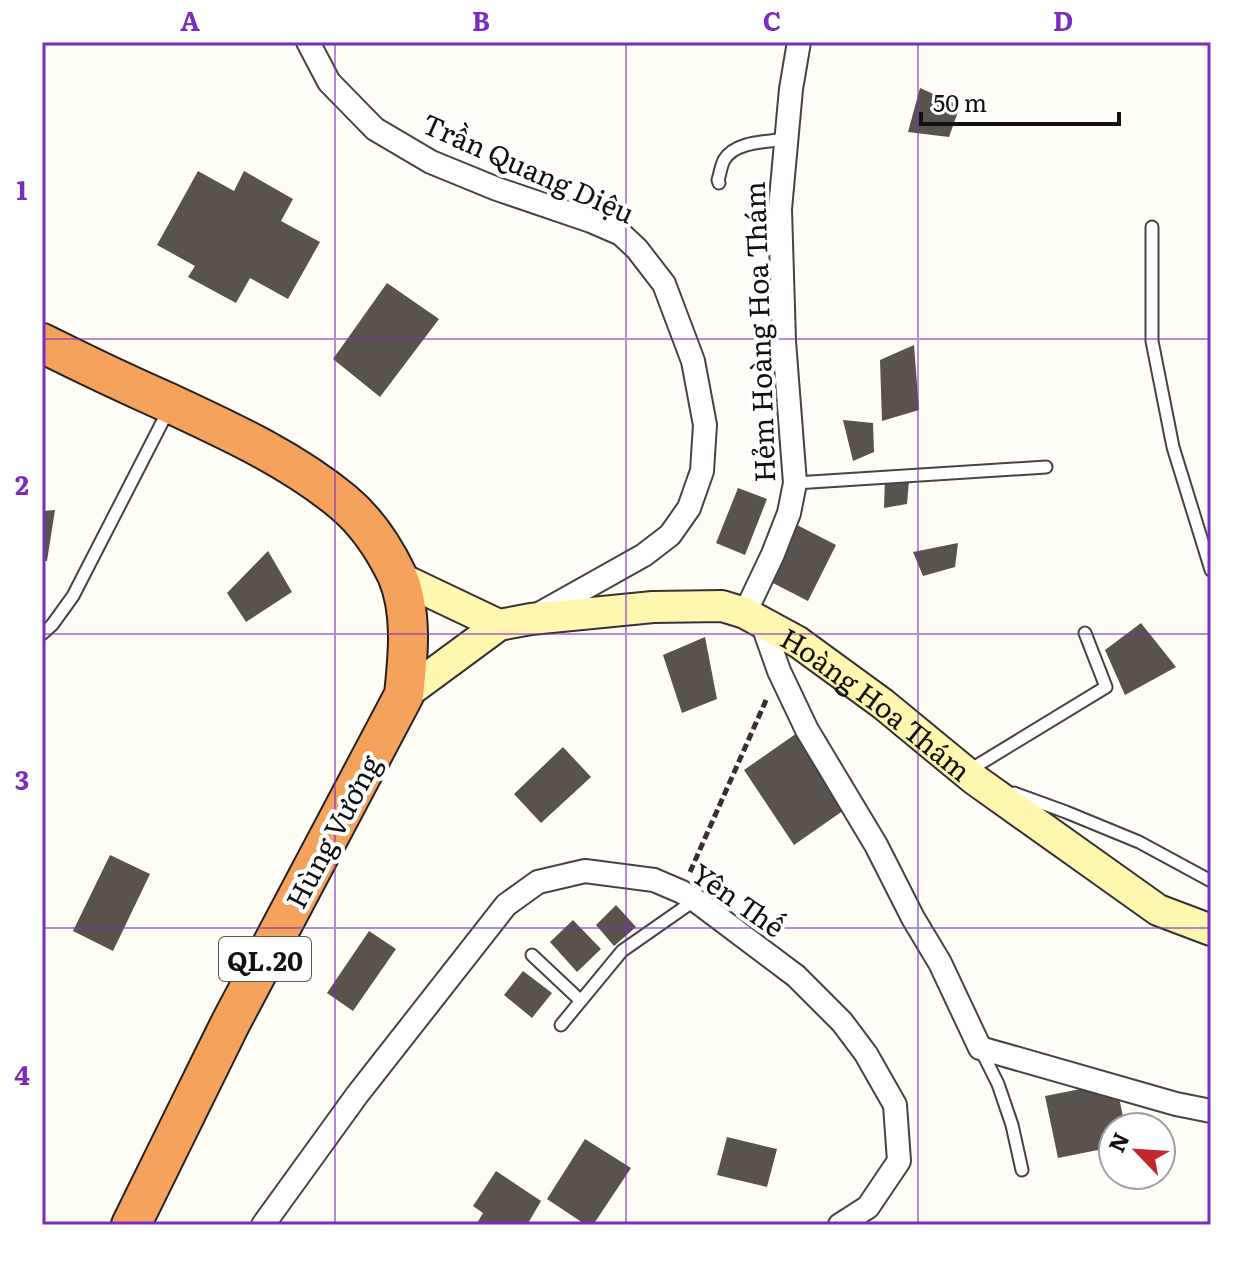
<svg xmlns="http://www.w3.org/2000/svg" width="1253" height="1267" viewBox="0 0 1253 1267" font-family="Literata,serif">
  <rect width="100%" height="100%" fill="#fffdf5"/>
  <path fill="#5a524d" d="M920,88L960,106L949,137L908,132Z
    M198,171L234,191L244,171L293,199L281,221L320,242L288,299L250,278L236,303L188,277L195,266L157,245Z
    M387,283L439,319L380,397L333,359Z
    M914,345L919,410L882,421L880,360Z
    M843,420L873,423L874,452L853,461Z
    M885,477L909,481L907,504L884,508Z
    M738,488L767,499L745,555L716,543Z
    M55,510L47,561H42V511Z
    M797,525L836,545L808,601L769,581Z
    M958,543L955,567L923,576L913,552Z
    M268,551L292,592L246,622L227,593Z
    M1141,623L1176,667L1125,695L1105,650Z
    M705,637L717,699L682,713L663,655Z
    M797,733L847,808L794,845L744,770Z
    M563,747L591,777L541,823L514,794Z
    M110,855L150,874L113,951L73,931Z
    M616,905L636,927L614,946L596,925Z
    M573,920L601,949L577,972L550,942Z
    M369,931L396,949L353,1011L327,993Z
    M523,971L552,993L532,1018L504,995Z
    M1116,1082L1125,1127H1113V1147L1058,1158L1045,1096Z
    M727,1137L777,1149L767,1187L717,1175Z
    M585,1139L631,1168L593,1225H586L547,1199Z
    M496,1171L541,1201L527,1225H476L483,1213L473,1206Z"/>
  <g fill="none" stroke-linecap="round" stroke-linejoin="round">
    <g stroke="#444" stroke-width="15">
      <path id="lane" d="M719,183L718,180C720,174 721,166 724,160C735,141 767,142 786,139
        M1152,227V341L1173,447L1211,570
        M795,483L1046,467
        M42,634L52,625L73,596L169,409
        M968,771L1106,687L1085,633
        M1014,793L1066,812L1139,842L1211,881
        M532,955L581,1001
        M561,1025L622,951L695,900
        M981,1050L998,1084L1012,1125L1022,1170"/>
    </g>
    <g stroke="#444" stroke-width="26">
      <path id="street" d="M308,42L329,82L375,129L431,162L497,189L591,221L621,234L637,249L664,284L693,361L705,425L702,471L689,508L670,535L644,555L537,615
        M745,613L773,554L789,513L795,483L784,341L780,209L791,89L799,42
        M761,620L779,671L807,730L876,845L913,918L940,963L980,1048L1176,1104L1211,1111
        M263,1225L357,1095L506,905L538,882L585,871L654,880L682,892L695,900L796,976L842,1022L866,1054L895,1105L899,1161L868,1207L840,1225"/>
    </g>
    <g stroke="#333" stroke-width="34">
      <g id="secondary">
        <path d="M398,577L499,625"/>
        <path id="s1" d="M404,695L499,625L531,619L653,607L722,606L745,613L798,642L883,704L974,779L1158,910L1211,930"/>
      </g>
    </g>
    <g stroke="#222" stroke-width="42">
      <path id="highway" d="M42,343C84,364 126,384 169,403C229,431 291,459 343,502C366,521 384,548 397,575C413,612 408,657 404,695L230,1024L131,1225"/>
    </g>
    <path stroke="#333" stroke-width="5" stroke-dasharray="8 4" stroke-linecap="butt" d="M690,872L767,698"/>
    <use href="#lane" stroke="#fff" stroke-width="11"/>
    <use href="#street" stroke="#fff" stroke-width="22"/>
    <use href="#secondary" stroke="#fff6b0" stroke-width="30"/>
    <use href="#highway" stroke="#f5a25d" stroke-width="38"/>
  </g>
  <path fill="none" stroke="#7b2cbf" stroke-width="2" stroke-opacity="0.55" d="M335,42V1225M626,42V1225M918,42V1225M42,339H1211M42,634H1211M42,928H1211"/>
  <g text-anchor="middle" dominant-baseline="central" stroke-width="8" stroke-linejoin="round" paint-order="stroke">
    <rect fill="#fff" stroke="#585858" stroke-width="2" x="219" y="937" width="92" height="44" rx="6"/>
    <g font-size="26" font-weight="bold" fill="#111">
      <text x="265" y="959">QL.20</text>
    </g>
    <g font-size="28" fill="#111" stroke="#fff">
      <text transform="translate(529 167) rotate(24)">Trần Quang Diệu</text>
      <text transform="translate(758 332) rotate(-92)">Hẻm Hoàng Hoa Thám</text>
      <text stroke="none"><textPath href="#s1" startOffset="526">Hoàng Hoa Thám</textPath></text>
      <text transform="translate(332 831) rotate(-62)">Hùng Vương</text>
      <text transform="translate(739 899) rotate(35)">Yên Thế</text>
    </g>
  </g>
  <rect width="1253" height="1267" fill="none" stroke="#ffffff" stroke-width="88"/>
  <g transform="translate(1137 1151) rotate(295)"><circle r="38" fill="#ffffff" stroke="#a0a0a0" stroke-width="2"/>
  <path d="M0-6L14 30L0 20L-14 30Z" fill="#c4262e"/>
  <text y="-12" font-size="22" font-weight="bold" text-anchor="middle" fill="#111111">N</text>
  </g>
  <path d="M921 112v12h198v-12" fill="none" stroke="#111111" stroke-width="4"/>
  <text x="933" y="112" font-size="24" fill="#111111" stroke="#ffffff" stroke-width="6" paint-order="stroke">50 m</text>
  <rect x="44" y="44" width="1165" height="1179" fill="none" stroke="#7b2cbf" stroke-width="3"/>
  <g font-size="26" text-anchor="middle" font-weight="bold" fill="#7b2cbf">
    <text x="190" y="31">A</text>
    <text x="481" y="31">B</text>
    <text x="772" y="31">C</text>
    <text x="1063" y="31">D</text>
    <text x="22" y="200">1</text>
    <text x="22" y="495">2</text>
    <text x="22" y="790">3</text>
    <text x="22" y="1085">4</text>
  </g>
</svg>
